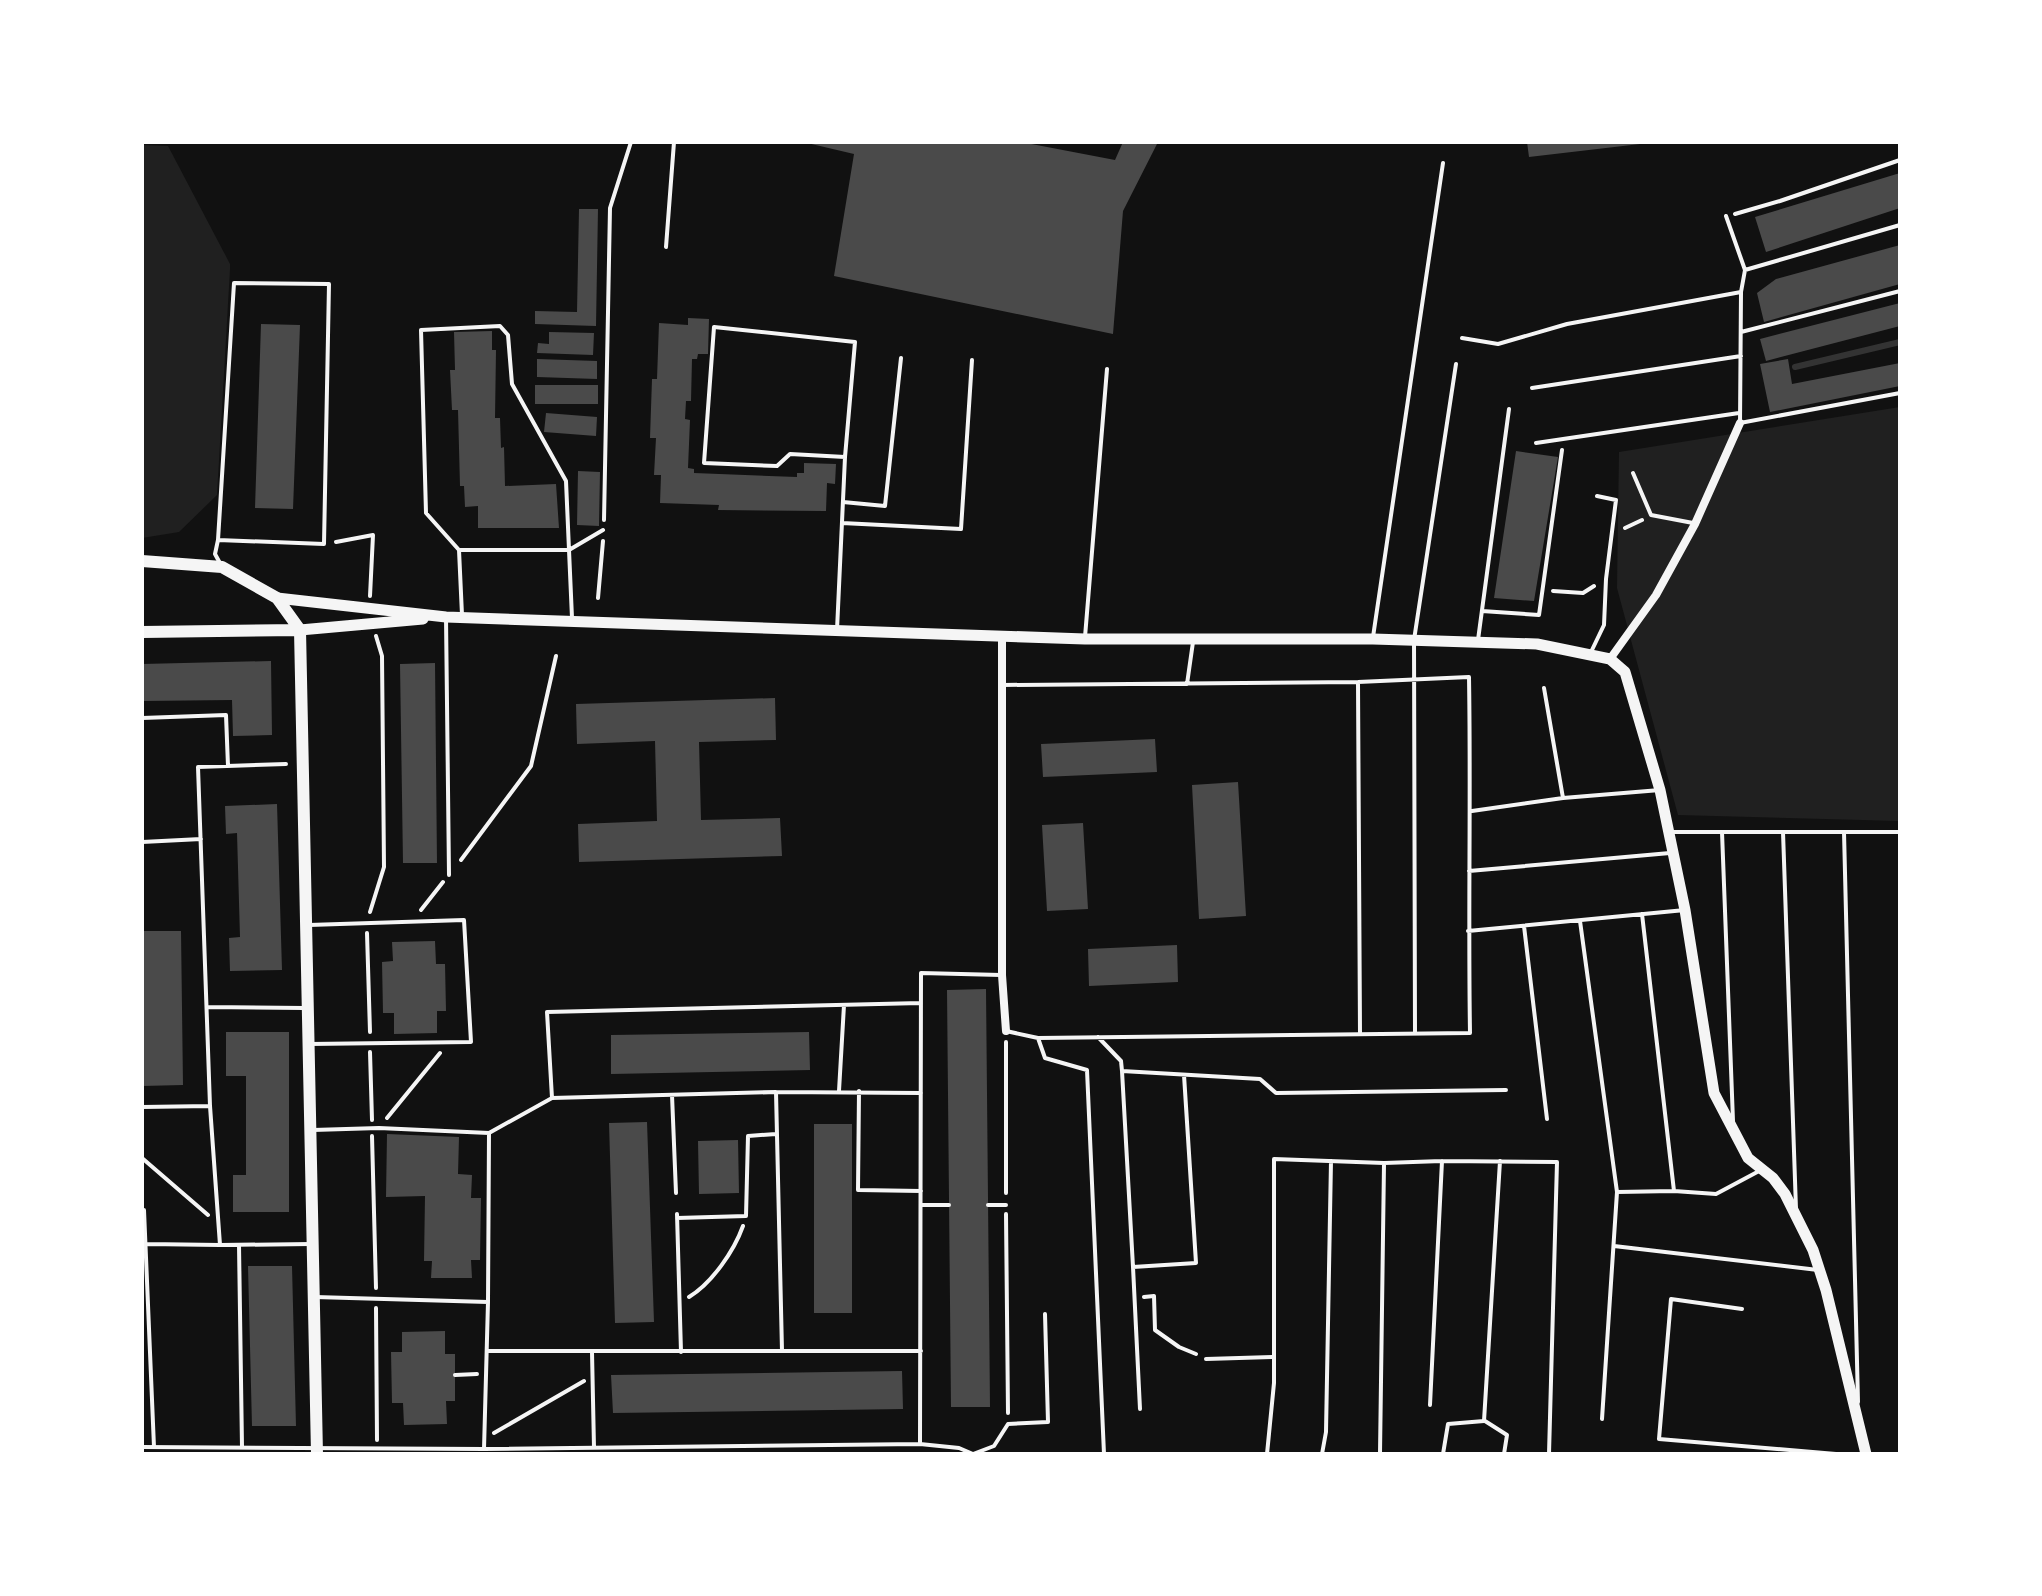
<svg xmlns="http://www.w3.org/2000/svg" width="2042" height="1596" viewBox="0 0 2042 1596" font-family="Overpass,sans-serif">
  <rect width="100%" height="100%" fill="#111"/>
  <path fill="#202020" d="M142,145L168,146L230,264V269L217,495L179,532L142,538Z
    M1900,407V821L1678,815L1617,588L1619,452Z"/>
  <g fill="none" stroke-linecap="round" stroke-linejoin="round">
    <path stroke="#333" stroke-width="6" d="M1795,367L1900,342"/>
  </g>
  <path fill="#4a4a4a" d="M803,142H1021L1115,160L1123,142H1158L1123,211L1113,334L834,276L854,154Z
    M1527,142H1640V144L1529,157Z
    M1900,173V208L1766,252L1755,217Z
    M579,209H598L596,326L535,324V311L577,312Z
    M1900,245V284L1764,322L1757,293L1776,279Z
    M1900,303V326L1766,361L1760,339Z
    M688,318L709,319L708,354H698L697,359H692L691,401H686L685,419L690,420L688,468L694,469V473L797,477V473H804V463L836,464L835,484L827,483L826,511L718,510L719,505L660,503L661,475H654L656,438H650L652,379H657L659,323L688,325Z
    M261,324L300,325L293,509L255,508Z
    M492,331V350H496L495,418H500L501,448L504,447L505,486L556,484L559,528H478V506L465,507L464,486H460L458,410H452L450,370H455L454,332Z
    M549,332L594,333L593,355L537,353L538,343L549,344Z
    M537,359L597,361V379L537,377Z
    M1788,359L1792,384L1900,363V386L1770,412L1760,364Z
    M535,385H598V404H535Z
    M546,413L597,417L596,436L544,432Z
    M1516,451L1558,457L1534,601L1494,598Z
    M578,471L600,472L599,526L577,525Z
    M271,661L272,735L233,736L232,700L142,701V664Z
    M435,663L437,863H403L400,664Z
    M775,698L776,740L699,742L701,820L780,818L782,856L579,862L578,824L657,821L655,741L577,744L576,704Z
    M1155,739L1157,772L1043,777L1041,744Z
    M1238,782L1246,916L1199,919L1192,785Z
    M277,804L282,970L230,971L229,938L240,937L237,833L226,834L225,806Z
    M1083,823L1088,909L1047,911L1042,825Z
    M142,931H181L183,1085L142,1086Z
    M435,941L436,964H445L446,1011H437V1033L394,1034V1013H383L382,962L393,961L392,942Z
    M1177,945L1178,982L1089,986L1088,949Z
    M986,989L990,1407H951L947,990Z
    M226,1032H289V1212H233V1175H246V1076H226Z
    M809,1032L810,1070L611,1074V1035Z
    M647,1122L654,1322L615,1323L609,1123Z
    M814,1124H852V1313H814Z
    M387,1134L459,1137L458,1174L472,1175L471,1198H481L480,1260H471L472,1278H431L432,1261H424L425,1196L386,1197Z
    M738,1140L739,1193L699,1194L698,1141Z
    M248,1266H292L296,1426H252Z
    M445,1331V1354H455V1401H446L447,1424L404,1425L403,1403H392L391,1352H402V1332Z
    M902,1371L903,1409L613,1413L611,1375Z"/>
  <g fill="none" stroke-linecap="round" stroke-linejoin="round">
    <path stroke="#f5f5f5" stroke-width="4" d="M1735,214L1780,201L1900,160
      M604,520L610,208L631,142
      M1625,528L1642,520
      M336,542L373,535L370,596
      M1553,591L1583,593L1594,586
      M598,598L603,541
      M461,860L531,766L556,656
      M421,910L443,882
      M370,912L384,867L382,656L376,636
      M367,933L370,1032
      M370,1052L372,1120
      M387,1118L440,1053
      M372,1136L376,1288
      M142,1158L208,1215
      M1006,1193V1042
      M1006,1214L1008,1413
      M689,1297C712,1283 734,1251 743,1226
      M1144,1297L1154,1296L1155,1330L1179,1347L1196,1354
      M376,1308L377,1440
      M455,1375L477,1374
      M494,1433L584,1381"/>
    <path stroke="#f5f5f5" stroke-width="4" d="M1726,216L1745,270L1741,292L1740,423L1900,393
      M666,247L674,142
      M1745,270L1900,225
      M1741,332L1900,291
      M1462,338L1498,344L1567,324L1741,292
      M1532,388L1741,356
      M1536,443L1739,413
      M1633,473L1651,515L1693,523
      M843,502L885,506L901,358
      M842,523L961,529L972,360
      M218,540L234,283L329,284L324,544L218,540L215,554L221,565
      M459,550L426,513L421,330L500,326L508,335L512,384L566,481L569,550L603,530
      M1482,611L1539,615L1562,450
      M462,615L459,550H569L572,618
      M446,617L449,875
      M837,630L845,457L855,342L714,327L704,463L777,466L790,454L845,457
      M1085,637L1107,369
      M1373,637L1443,163
      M1478,640L1509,409
      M1591,652L1604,625L1606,579L1616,500L1597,496
      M1358,682L1360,1034
      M1187,684L1193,642
      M1003,685L1358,682L1469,677C1471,796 1468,914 1470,1033L1038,1038L1006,1031
      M1544,688L1563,798
      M142,718L226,715L228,766
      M286,764L198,767L210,1106L220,1245L311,1244
      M1472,811L1563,798L1660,790
      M1671,832H1900
      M1722,832L1733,1121
      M1783,832L1796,1209
      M1844,832L1858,1402
      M142,842L201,839
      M1469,871L1670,853
      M1642,914L1674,1191
      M1580,921L1617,1192L1602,1419
      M309,925L464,920L471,1042L309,1044
      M1524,926L1547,1119
      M1468,931L1685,910
      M207,1007L304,1008
      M1415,1034L1414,640L1456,364
      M1098,1037L1121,1061L1122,1071L1260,1079L1276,1093L1506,1090
      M1038,1038L1045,1058L1087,1070L1104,1454
      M1122,1071L1133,1267L1196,1263L1184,1075
      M839,1091L844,1005
      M859,1091L858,1190L921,1191
      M776,1092L782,1351
      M672,1095L676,1193
      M552,1098L547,1012L921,1003
      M142,1107L210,1106
      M313,1130L379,1128L489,1133L488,1302L315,1297
      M489,1133L552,1098L776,1092L921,1093
      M1617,1192L1674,1191L1716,1194L1761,1170
      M921,1205H949
      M988,1205H1006
      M142,1210H144L154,1447
      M677,1214L681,1352
      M677,1218L746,1216L748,1136L776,1134
      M147,1244L220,1245
      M239,1245L242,1447
      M1614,1246L1818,1270
      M1133,1267L1140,1409
      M1742,1309L1671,1299L1659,1439L1836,1454
      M487,1351H921
      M592,1352L594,1448
      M1206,1359L1274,1357
      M1430,1405L1442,1161
      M1485,1421L1507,1435L1504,1454
      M920,1444L921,973L1001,975
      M142,1447L484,1449L920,1444L959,1448L973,1454L994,1446L1008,1424L1048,1422L1045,1314
      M484,1449L488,1302
      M1267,1454L1274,1383V1159L1384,1163L1442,1161L1557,1162L1549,1454
      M1322,1454L1326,1432L1331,1161
      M1380,1454L1384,1164
      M1443,1454L1448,1424L1484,1421L1500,1161"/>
    <path stroke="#f5f5f5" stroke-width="8" d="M1002,637V975L1006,1031
      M1610,659L1656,595L1695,524L1740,423"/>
    <path stroke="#f5f5f5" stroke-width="11" d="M277,598L446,617L1085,639H1373L1537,644L1610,659L1625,672L1660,790L1685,910L1714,1093L1748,1158L1773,1178L1785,1194L1813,1250L1826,1290L1866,1454
      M300,630L423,619"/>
    <path stroke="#f5f5f5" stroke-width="12" d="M142,561L222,567L277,598L300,630
      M300,630L317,1454
      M142,632L300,630"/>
  </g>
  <rect width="2042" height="1596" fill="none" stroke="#ffffff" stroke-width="288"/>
</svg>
